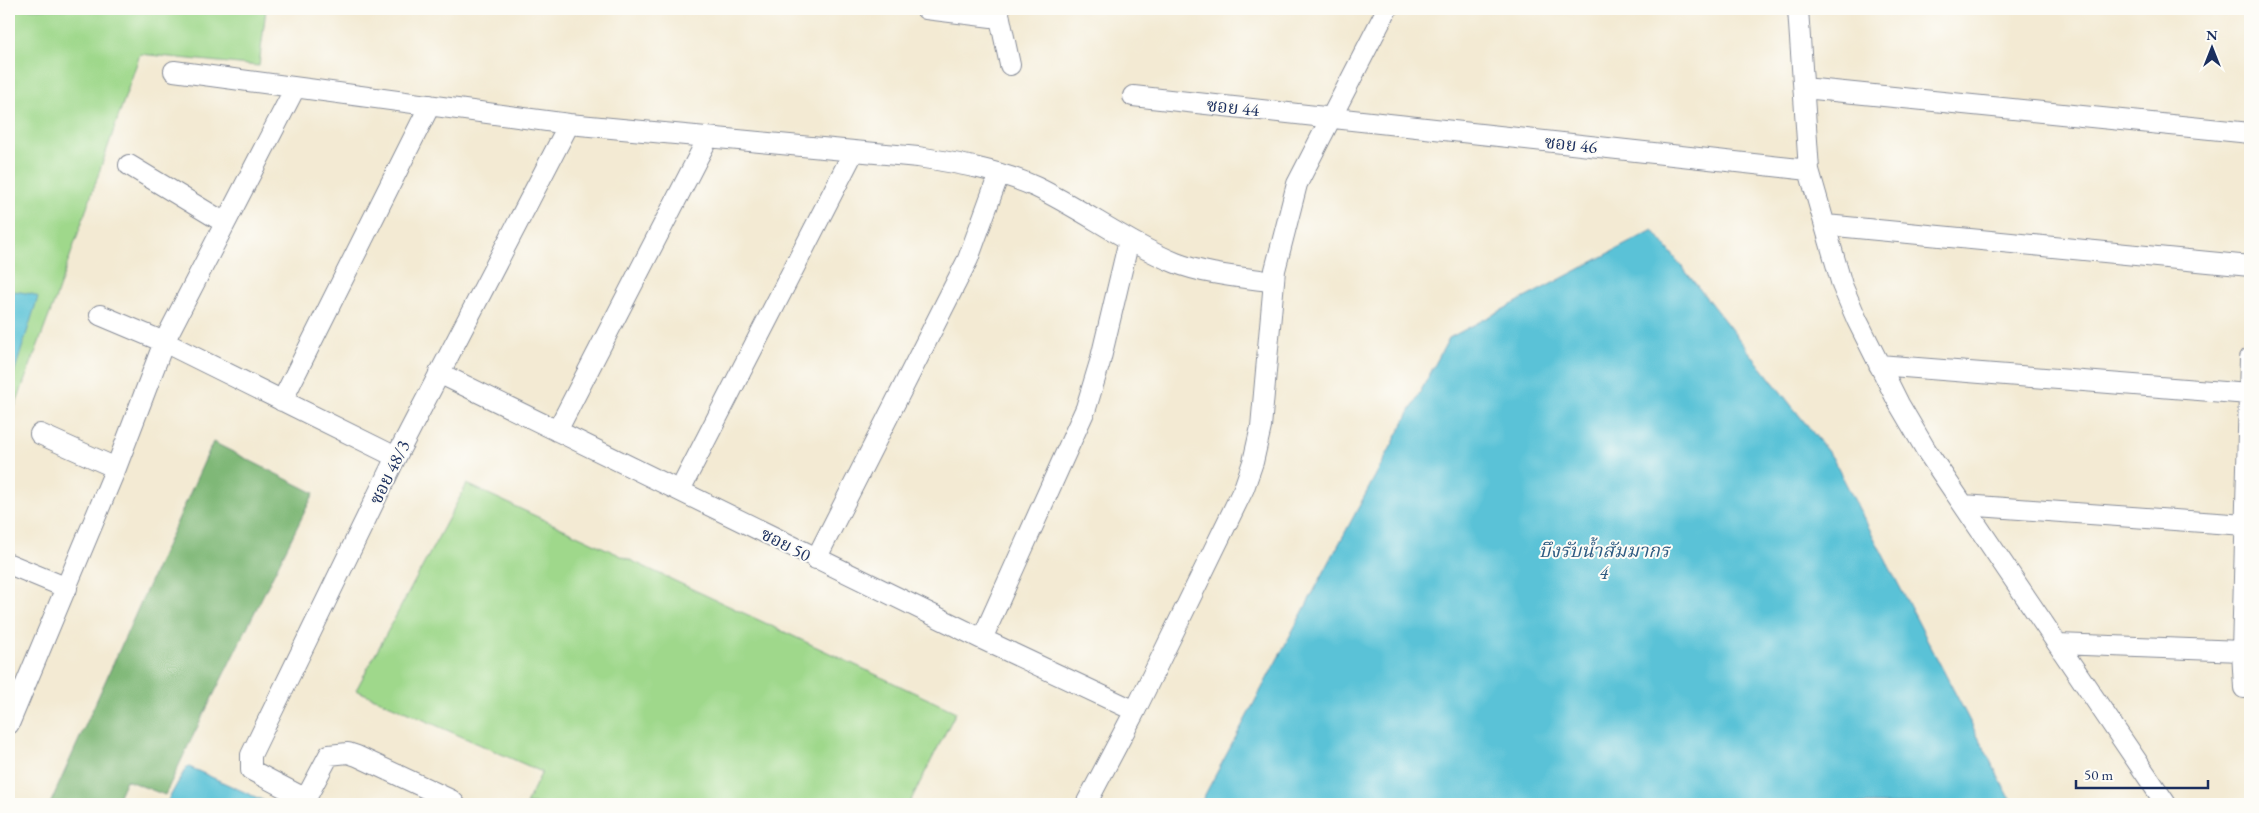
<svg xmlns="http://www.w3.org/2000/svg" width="2259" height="813" viewBox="0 0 2259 813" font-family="'EB Garamond','Noto Serif Thai',serif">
  <rect width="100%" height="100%" fill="#fdfcf7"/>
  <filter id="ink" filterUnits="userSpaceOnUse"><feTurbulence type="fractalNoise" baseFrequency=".02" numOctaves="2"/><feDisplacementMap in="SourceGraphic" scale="10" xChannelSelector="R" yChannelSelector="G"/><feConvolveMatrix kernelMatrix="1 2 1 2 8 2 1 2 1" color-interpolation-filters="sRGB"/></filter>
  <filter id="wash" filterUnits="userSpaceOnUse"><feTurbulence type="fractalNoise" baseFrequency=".0096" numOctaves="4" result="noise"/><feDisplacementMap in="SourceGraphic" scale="20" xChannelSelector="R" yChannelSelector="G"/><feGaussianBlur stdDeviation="1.12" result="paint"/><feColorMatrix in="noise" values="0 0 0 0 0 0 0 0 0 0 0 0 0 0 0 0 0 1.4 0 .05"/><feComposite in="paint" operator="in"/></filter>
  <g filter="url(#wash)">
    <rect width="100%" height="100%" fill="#f3ead3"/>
    <path fill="#9fd88b" stroke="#5d8474" d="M9,9H266L259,66L140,54L55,300L9,422V389L37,297L14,291L9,311Z
      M467,484L956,712L909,804H526L542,772L356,690Z"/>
    <path fill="#7fb877" stroke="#4d746a" d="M213,442L314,493L189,744L165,795L126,780L115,804H50Z"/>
    <path fill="#5ac2d7" stroke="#3a789a" d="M1653,230L1832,457L2013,804H1200L1449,338Z
      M14,291L32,294L38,297L9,389V311Z
      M187,766L271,804H166Z"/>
  </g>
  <g filter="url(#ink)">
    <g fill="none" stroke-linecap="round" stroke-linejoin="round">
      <g stroke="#878c98" stroke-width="22">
        <path id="minor" d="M926,9L1000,18
          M998,9L1010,65
          M1798,9L1809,170L1842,285L1857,320L1899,404L1926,450L2166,804
          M174,71L569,124L918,157C957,163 999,170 1036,187C1084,210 1127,243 1176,263C1207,275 1242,277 1274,282
          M1804,88L2250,133
          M1133,96L1809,170
          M129,165L225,223
          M1826,225L2250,266
          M100,315L164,342L396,457
          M1879,365L2249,394
          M439,373L982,639L1135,711
          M282,401L430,105
          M557,431L708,138
          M40,434L116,468
          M680,490L854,151
          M1964,505L2245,525
          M816,559L968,259L999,174
          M9,564L67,588
          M982,639L1086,408L1100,362L1129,240
          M2058,644L2242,651
          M2244,688L2242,651L2250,358
          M9,724L116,468L164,342L295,88
          M306,799L251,770V755L396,457L569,124
          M303,804L329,755L348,753L357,756L451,800L455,804
          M1086,804L1135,711L1244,488L1253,462L1261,427L1275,270L1297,184L1387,9"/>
      </g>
      <use href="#minor" stroke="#fff" stroke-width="20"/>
    </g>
  </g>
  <g text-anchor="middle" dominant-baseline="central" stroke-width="4" stroke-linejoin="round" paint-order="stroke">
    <g font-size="18" fill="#1b2f5e" stroke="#fdfcf7">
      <text transform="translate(1233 107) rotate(6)">ซอย 44</text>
      <text transform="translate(1571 144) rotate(6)">ซอย 46</text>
      <text transform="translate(389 472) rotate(-64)">ซอย 48/3</text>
      <text transform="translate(786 544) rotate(27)">ซอย 50</text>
    </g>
    <g font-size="19" font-style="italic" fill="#2e5b82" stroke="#fdfcf7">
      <text x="1604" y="550">บึงรับน้ำสัมมากร<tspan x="1604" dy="22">4</tspan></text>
    </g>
  </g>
  <rect width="2259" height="813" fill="none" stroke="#fdfcf7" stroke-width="30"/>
  <g transform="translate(2212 48)" stroke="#fdfcf7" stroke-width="4" paint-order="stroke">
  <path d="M0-4L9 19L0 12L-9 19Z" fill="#1b2f5e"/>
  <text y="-8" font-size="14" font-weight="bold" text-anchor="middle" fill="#1b2f5e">N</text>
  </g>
  <path d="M2076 780v8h132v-8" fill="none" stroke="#1b2f5e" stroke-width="2.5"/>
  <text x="2084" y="780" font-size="15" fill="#1b2f5e" stroke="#fdfcf7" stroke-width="4" paint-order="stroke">50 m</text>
</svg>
